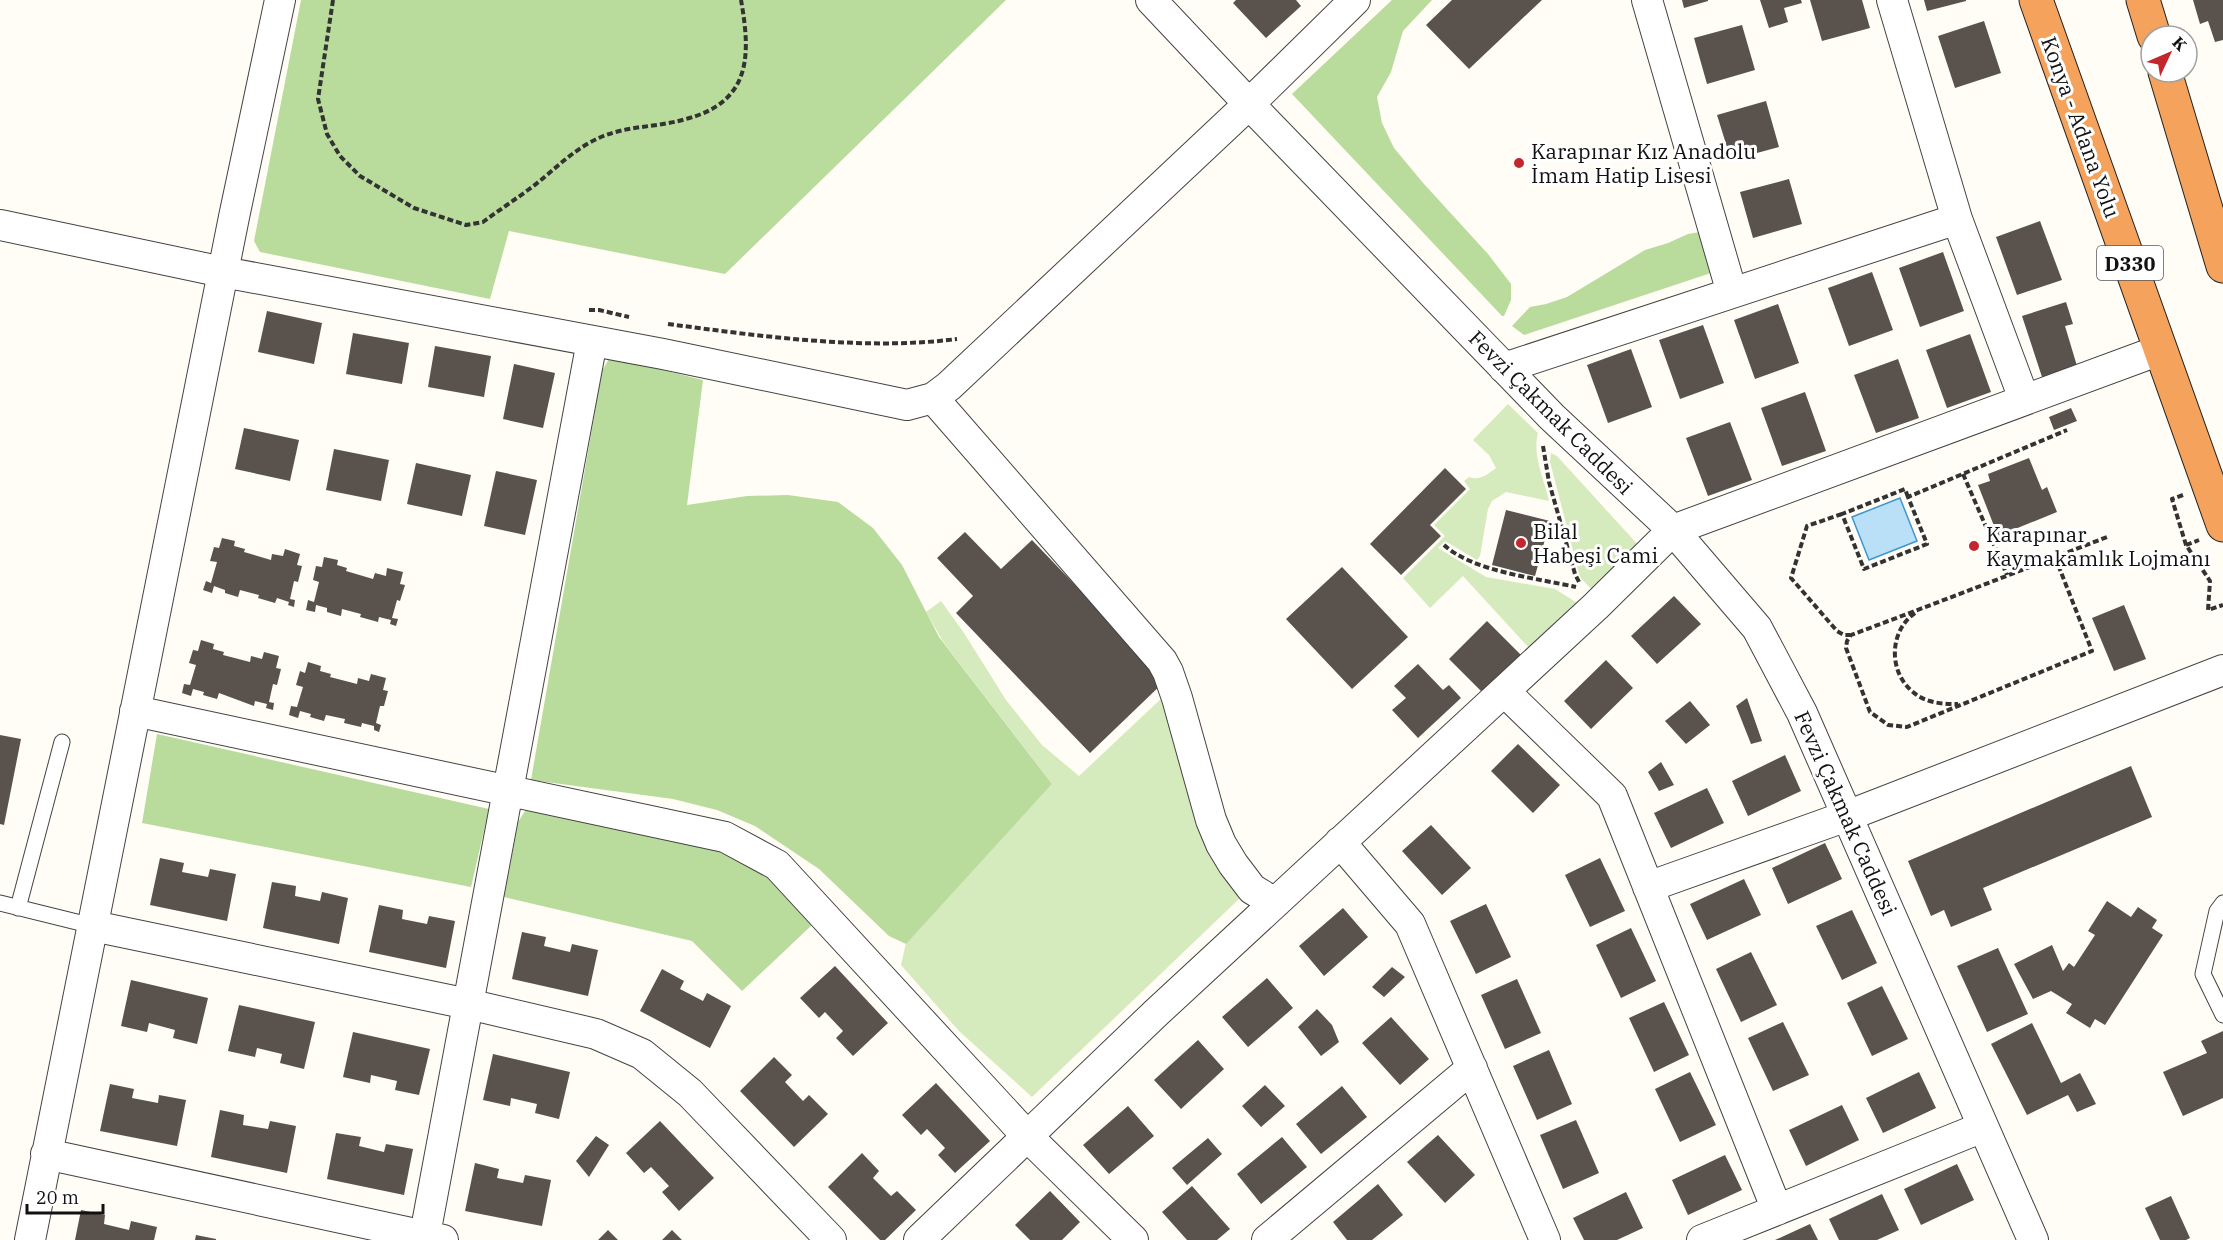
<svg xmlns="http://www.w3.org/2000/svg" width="2223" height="1240" viewBox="0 0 2223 1240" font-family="'IBM Plex Serif',serif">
  <rect width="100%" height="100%" fill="#fffdf5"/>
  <path fill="#d5ebbd" d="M1508,404L1538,433C1532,456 1544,478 1549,501L1506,492L1492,501L1488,509L1480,556L1477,560L1445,541L1438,548L1486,577L1555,589L1579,604L1530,649L1463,576L1430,608L1403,578L1445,536L1434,525L1470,489L1464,481L1469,477C1480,481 1488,474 1496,468L1489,455L1473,440Z
    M1551,453L1557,456L1640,547L1593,591L1580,577L1550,462Z
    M941,601L964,633L1006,700L1042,745L1079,776L1164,696L1173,742L1206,848L1226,873L1239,899L1032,1097L959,1031L901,965L906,943L1052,784L944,643L926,612Z"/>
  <path fill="#b9dc9c" d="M301,0H1006L725,274L509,231L490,299L260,252L254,241Z
    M1392,0H1432L1403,31L1391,72L1377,97L1382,123L1394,148L1424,184L1488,254L1511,284V300L1504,316H1502L1292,94Z
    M1700,232L1711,273L1524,335L1512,326L1530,307L1546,304L1567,297L1645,250L1668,243L1688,234Z
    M610,357L703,380L687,505L747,496L788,495L838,502L873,528L902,565L939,637L1052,784L906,944L889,936L819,869L755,826L717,810L673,799L531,780L602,371Z
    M157,734L489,809L471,887L142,823Z
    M527,808L720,847L766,875L813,924L742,991L692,941L504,897L518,822Z"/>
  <path fill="#b9e0f7" stroke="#3f96cf" stroke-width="1.5" d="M1900,498L1917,541L1869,560L1852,517Z"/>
  <path fill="#5a524d" d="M1236,0H1296L1301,6L1266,38L1233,3Z
    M1452,0H1542L1469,69L1426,25Z
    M1682,0H1708V1L1684,8Z
    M1760,0H1801L1802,3L1784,8L1788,22L1769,28Z
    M1810,0H1862L1870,28L1822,41Z
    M1924,0H1966V1L1927,11Z
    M2193,0H2223V40L2215,42L2208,21L2200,24Z
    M1984,21L2001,73L1955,88L1938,36Z
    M1742,25L1755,70L1707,84L1694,38Z
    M1766,101L1779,147L1731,160L1717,115Z
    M1789,179L1802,224L1753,238L1740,192Z
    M2040,221L2062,280L2017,295L1996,237Z
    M1943,252L1964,311L1920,327L1899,268Z
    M1872,272L1893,330L1849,346L1828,288Z
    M2066,302L2073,324L2065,326L2077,366L2042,377L2022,316Z
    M1778,304L1799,363L1755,379L1734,320Z
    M267,311L322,323L314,364L258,352Z
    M1703,325L1724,383L1680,399L1659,340Z
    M353,333L409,343L402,384L346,374Z
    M1970,334L1991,392L1947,408L1926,350Z
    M435,346L491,356L484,397L428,387Z
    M1631,349L1652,407L1608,423L1587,365Z
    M1898,359L1919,418L1876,433L1854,375Z
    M514,364L555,373L543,428L503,419Z
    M1805,392L1826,451L1782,466L1761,408Z
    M2071,408L2077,421L2054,430L2049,417Z
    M1730,422L1752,480L1708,496L1686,438Z
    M244,428L299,440L290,481L235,469Z
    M334,449L389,460L381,501L326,490Z
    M2029,458L2042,490L2047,487L2057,512L1998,536L1978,485L1990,481L1988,474Z
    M416,463L471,475L462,516L407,504Z
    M1445,468L1466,489L1430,525L1441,536L1401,575L1370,544Z
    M496,471L537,480L525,535L484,526Z
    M1506,510L1550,521L1535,576L1492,565Z
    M965,532L1001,569L1032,540L1166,680L1090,753L956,613L973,596L937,558Z
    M222,538L235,541L234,546L245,549L244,552L271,560L272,554L283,556L285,549L300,554L297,565L302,566L298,582L294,581L290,599L295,600L294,607L288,605L289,602L277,598L275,603L258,598L259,595L240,590L238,597L225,593V590L214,586L212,593L203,590L206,581L211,583L217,562L210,561L214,547L219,548Z
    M324,557L338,560L337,565L347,568L346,571L373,579L375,573L386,576L387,568L403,572L400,584L405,585L400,601L397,600L392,618L398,619L396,626L390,624L391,620L379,617L378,622L360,617L361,614L342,609L341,616L327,612V608L316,605L315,612L306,610L308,600L314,602L319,582L313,580L316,566L322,567Z
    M1342,567L1408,637L1352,689L1286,619Z
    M1674,596L1701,624L1657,664L1631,636Z
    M2124,605L2146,659L2114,671L2092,618Z
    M1487,621L1522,656L1484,694L1449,659Z
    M201,640L214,644L213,649L224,652L223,655L250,662L251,656L262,659L264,652L279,656L276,668L281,669L277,685L273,684L269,702L274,703L273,710L266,708L267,704L255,701L254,706L219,693L217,699L203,695L204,692L193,689L191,696L182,693L184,684L190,685L196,665L189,663L193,650L198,651Z
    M1606,660L1633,688L1591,729L1564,701Z
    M308,662L321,666L320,671L331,674L330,677L357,684L358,678L369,681L371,674L386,678L383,690L388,691L384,706H380L376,723L381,725L379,732L374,730V726L362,723L361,727L344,723L345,719L326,715L324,721L310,717L311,714L300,711L298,718L289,715L291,706L297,707L303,687L296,685L300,671L305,673Z
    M1418,664L1443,690L1449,685L1461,698L1418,738L1392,710L1406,698L1394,686Z
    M1747,698L1762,741L1751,744L1736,706Z
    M1690,701L1710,725L1686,744L1665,721Z
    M0,735L21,739L4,825L0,824Z
    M1518,744L1560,785L1533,813L1491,771Z
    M1785,755L1801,791L1748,816L1732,781Z
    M1661,762L1674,785L1659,791L1648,772Z
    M2131,766L2152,817L1983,888L1992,910L1951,927L1944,910L1931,916L1908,861Z
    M1707,788L1724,823L1671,848L1654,813Z
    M1431,825L1471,868L1442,895L1402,851Z
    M1825,843L1842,879L1788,904L1772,868Z
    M160,858L184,863L182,872L208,877L210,869L236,874L227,921L150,905Z
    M1600,858L1625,911L1590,927L1565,875Z
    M1744,879L1761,915L1707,940L1690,904Z
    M272,882L296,886L295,896L320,901L322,892L348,898L339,944L263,928Z
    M2107,901L2131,917L2138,907L2157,920L2152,928L2163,935L2105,1025L2095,1019L2090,1028L2066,1013L2072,1004L2051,991L2033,999L2014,964L2052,945L2063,971L2069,963L2074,967L2095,935L2088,931Z
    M1486,904L1511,957L1476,974L1450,921Z
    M379,905L403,910L402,919L427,924L429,916L455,921L446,968L369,952Z
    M1343,908L1368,937L1324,976L1299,946Z
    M1852,910L1877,963L1842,980L1816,926Z
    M1631,928L1656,981L1621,998L1596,945Z
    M522,932L546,937L544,946L570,952L572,944L598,950L588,996L512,979Z
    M1998,948L2028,1014L1987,1032L1957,966Z
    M1751,952L1777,1005L1741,1022L1716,969Z
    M835,966L888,1023L853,1056L836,1038L843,1031L825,1012L819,1018L800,998Z
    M1392,967L1405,977L1384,997L1372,987Z
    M662,969L684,981L680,989L703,1001L707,993L731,1006L710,1048L640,1011Z
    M1267,978L1293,1008L1248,1047L1222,1017Z
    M1517,979L1541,1033L1505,1049L1481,995Z
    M131,980L208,998L197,1044L173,1038L175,1030L149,1023L147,1032L121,1026Z
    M1882,986L1908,1039L1872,1056L1847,1003Z
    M1664,1002L1689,1055L1654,1072L1629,1018Z
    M239,1005L315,1022L304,1069L280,1063L282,1054L257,1048L255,1057L228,1051Z
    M1317,1009L1332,1025L1339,1042L1321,1056L1298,1027Z
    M1391,1017L1429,1059L1400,1085L1362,1043Z
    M1783,1022L1809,1075L1773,1091L1748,1038Z
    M2032,1023L2061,1083L2080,1073L2096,1104L2077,1112L2068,1095L2027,1115L1991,1044Z
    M2223,1031V1098L2183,1116L2163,1072L2207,1053L2201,1041Z
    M353,1032L430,1049L419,1095L395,1090L397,1081L371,1075L370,1083L343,1077Z
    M1198,1040L1224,1069L1181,1109L1154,1080Z
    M1549,1050L1572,1104L1537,1120L1513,1066Z
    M493,1054L570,1072L559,1119L535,1113L537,1104L511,1098L510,1106L483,1100Z
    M774,1057L792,1075L785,1082L803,1101L809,1095L828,1114L794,1147L740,1091Z
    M1690,1072L1716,1125L1680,1142L1655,1089Z
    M1919,1072L1936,1108L1883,1133L1866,1098Z
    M936,1083L990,1141L955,1173L938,1155L945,1148L927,1129L921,1135L902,1115Z
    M110,1084L134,1089L132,1098L158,1103L159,1095L186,1100L177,1146L100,1131Z
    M1265,1085L1285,1106L1261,1127L1242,1106Z
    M1342,1086L1367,1117L1321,1154L1296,1124Z
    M1842,1105L1859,1140L1806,1166L1789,1130Z
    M1128,1106L1154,1136L1109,1174L1083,1145Z
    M220,1110L244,1115L243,1125L268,1129L270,1121L296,1126L287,1173L211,1157Z
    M1576,1120L1599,1173L1563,1189L1540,1135Z
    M660,1121L714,1178L679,1211L662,1192L669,1186L651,1167L644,1173L626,1153Z
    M336,1133L361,1137L359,1146L384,1152L386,1144L413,1149L404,1195L327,1179Z
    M1438,1135L1475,1175L1445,1203L1407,1162Z
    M596,1136L609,1145L589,1177L576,1161Z
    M1282,1137L1307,1167L1261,1204L1237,1174Z
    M1208,1138L1222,1154L1187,1185L1172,1168Z
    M862,1153L879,1171L873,1178L891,1196L897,1191L916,1210L885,1240H880L828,1187Z
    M1725,1155L1742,1190L1688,1215L1672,1180Z
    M475,1163L499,1169L497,1178L523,1183L525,1175L551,1180L542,1226L465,1211Z
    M1957,1164L1974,1200L1921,1225L1904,1189Z
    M1378,1184L1403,1215L1372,1240H1347L1333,1222Z
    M1192,1186L1230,1229L1217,1240H1187L1162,1212Z
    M1050,1191L1080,1222L1062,1240H1030L1015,1225Z
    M1626,1192L1643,1228L1617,1240H1584L1573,1218Z
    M1882,1194L1899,1230L1877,1240H1839L1829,1219Z
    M2171,1196L2190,1238L2186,1240H2160L2145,1208Z
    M81,1210L105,1215L104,1224L129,1230L131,1221L157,1227L154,1240H75Z
    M1810,1224L1818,1240H1775Z
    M608,1230L618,1240H598Z
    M672,1230L682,1240H662Z
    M196,1235L216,1239V1240H195Z"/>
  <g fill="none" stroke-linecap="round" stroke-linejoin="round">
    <g stroke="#444" stroke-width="17">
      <path id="lane" d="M0,903L93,926
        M2223,903L2217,911L2203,974L2223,1015
        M18,908L62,742"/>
    </g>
    <g stroke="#444" stroke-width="32">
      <path id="street" d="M1151,0L1249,104L1552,417L1673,530L1757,628L1802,713L2033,1240
        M1647,0L1732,293
        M1892,0L1957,219
        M0,225L223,272L663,354L907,405L933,398L949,386L1249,104L1355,0
        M1504,368L1957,219L2024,399
        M933,398L1162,661L1168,672L1177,698L1211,820L1221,844L1233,864L1252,889L1275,903
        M1504,691L1612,796L1777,1210
        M135,711L725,837L777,865L1027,1136L1133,1240
        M1340,842L1410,924L1545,1240
        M1648,887L1847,816L2223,670
        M93,926L468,1004L596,1034L642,1054L690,1093L831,1240
        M46,1154L443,1240
        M30,1240L234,217L280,0
        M424,1240L592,341
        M919,1240L1157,1012L1596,606L1673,530L2160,350
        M1267,1240L1472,1068
        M1702,1240L1983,1127"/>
    </g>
    <g stroke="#222" stroke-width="35">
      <path id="highway" d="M2036,0L2223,525
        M2143,0L2154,36
        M2165,72L2223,266"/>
    </g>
    <path stroke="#333" stroke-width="4" stroke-dasharray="6 3" stroke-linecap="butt" d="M333,0L318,99L327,134L340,156L360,176L414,208L466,225L483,222C498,211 513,201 528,190C549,175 566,156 589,143C622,124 652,129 686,119C751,102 751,56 741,0
      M589,310H599L629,317
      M668,324C760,336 864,351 957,339
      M1543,446L1549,482L1575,574L1580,584
      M1963,474L2007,575
      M2183,495L2172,499L2186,545L2210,581L2208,610L2223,605
      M1908,497L1905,489L1842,514L1864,569L1927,544L1908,497L2067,430
      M1842,514L1807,526L1791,578L1837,631L1844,635H1850
      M1444,545C1474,572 1536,578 1576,587
      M2186,545L2199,540
      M2055,557L2092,651L1907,727L1888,725L1870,712L1846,648L1847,641L1851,635C1937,603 2022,570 2107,537
      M1915,613C1889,631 1888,672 1913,692C1925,703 1942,704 1958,704"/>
    <use href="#lane" stroke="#fff" stroke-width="15"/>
    <use href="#street" stroke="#fff" stroke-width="30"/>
    <use href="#highway" stroke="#f5a25d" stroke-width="33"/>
  </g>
  <g fill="#c4262e" stroke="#fff" stroke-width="2">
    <circle cx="1519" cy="163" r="6"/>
    <circle cx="1521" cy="543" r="6"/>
    <circle cx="1974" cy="546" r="6"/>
  </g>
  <g text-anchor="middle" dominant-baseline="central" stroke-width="6" stroke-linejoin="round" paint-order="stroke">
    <rect fill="#fff" stroke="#585858" stroke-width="1.5" x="2097" y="246" width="66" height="34" rx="4.5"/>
    <g font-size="20" font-weight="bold" fill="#111">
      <text x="2130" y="263">D330</text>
    </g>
    <g font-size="21" fill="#111" stroke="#fff">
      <text transform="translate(2081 127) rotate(70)">Konya - Adana Yolu</text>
      <text transform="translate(1551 412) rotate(45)">Fevzi Çakmak Caddesi</text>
      <text transform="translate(1846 813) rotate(66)">Fevzi Çakmak Caddesi</text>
    </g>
    <g font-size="21" fill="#111" stroke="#fff" text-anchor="start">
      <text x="1531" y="151">Karapınar Kız Anadolu<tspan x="1531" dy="24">İmam Hatip Lisesi</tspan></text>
      <text x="1533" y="531">Bilal<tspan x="1533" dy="24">Habeşi Cami</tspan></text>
      <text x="1986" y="534">Karapınar<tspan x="1986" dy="24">Kaymakamlık Lojmanı</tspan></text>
    </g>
  </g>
  <g transform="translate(2169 54) rotate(46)"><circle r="28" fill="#ffffff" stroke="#a0a0a0" stroke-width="1.5"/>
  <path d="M0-4.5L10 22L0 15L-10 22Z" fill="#c4262e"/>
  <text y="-9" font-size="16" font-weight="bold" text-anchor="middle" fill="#111111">K</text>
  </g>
  <path d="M27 1204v9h76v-9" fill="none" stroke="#111111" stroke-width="3"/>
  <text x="36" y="1204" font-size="18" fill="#111111" stroke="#ffffff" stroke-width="4.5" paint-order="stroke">20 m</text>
</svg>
